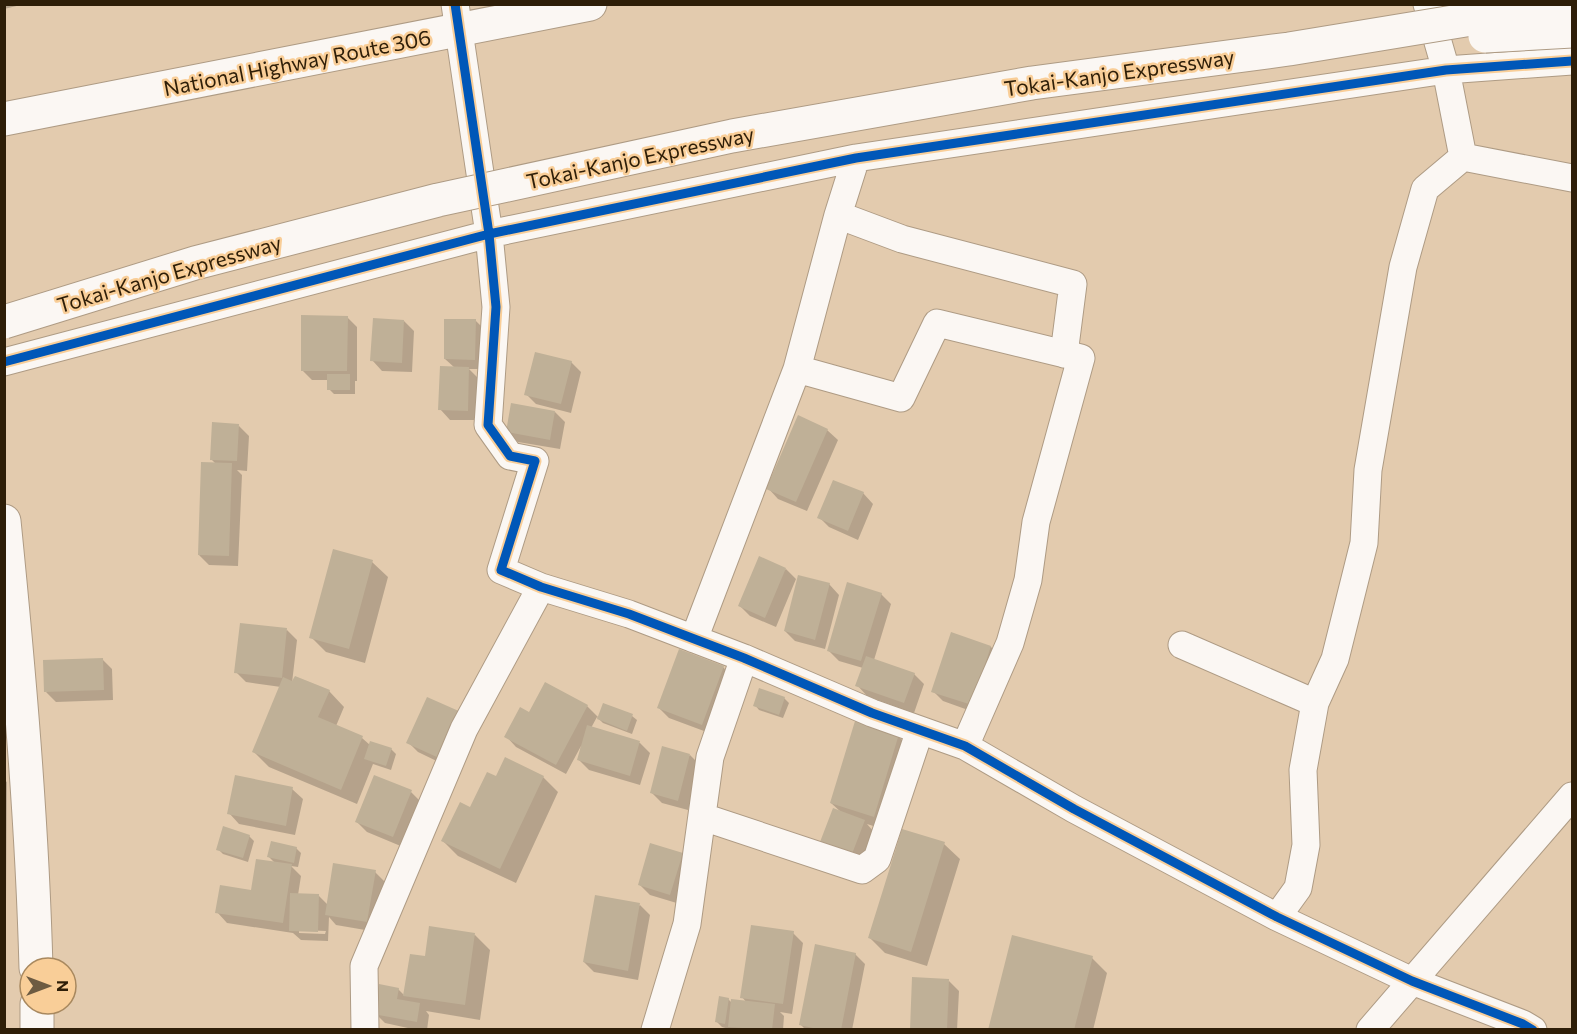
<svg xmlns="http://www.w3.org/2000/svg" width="1577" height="1034" viewBox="0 0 1577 1034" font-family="Commissioner,sans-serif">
  <rect width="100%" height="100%" fill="#e3cbae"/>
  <path fill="#0003" fill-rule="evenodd" d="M4,4H25L4,9Z
    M347,317L357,327V381H355V394H334L329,389V380H312L302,370Z
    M475,320L485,330V369H469L479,379L477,420H450L440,409L455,368L445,359Z
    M404,321L414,331L412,372L382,371L372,360Z
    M571,362L581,372L571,413L536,404L526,394Z
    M555,412L565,422L560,449L518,442L508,432Z
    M239,426L249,436L247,471L237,470L242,475L238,566L209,565L199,555L216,464L212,460Z
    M827,430L838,440L807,511L778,499L768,488Z
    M863,493L873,504L858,540L829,527L819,517Z
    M372,562L388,577L365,663L326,652L311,637Z
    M786,569L796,579L776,627L750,616L739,605Z
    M829,584L839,595L825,649L795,641L785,631Z
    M881,594L891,604L874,660L914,674L924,684L914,713L867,696L857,685L863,668L839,661L829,651Z
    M287,630L297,640L292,683L329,691L344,707L336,726L362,738L370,745L391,749L396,754L391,770L373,764L357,804L269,767L254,752L281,687L246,682L236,672Z
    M952,634L991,647L1001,657L982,715L943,701L933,691Z
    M102,659L112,669L113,700L56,702L46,692Z
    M723,667L733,678L712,734L669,718L659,708Z
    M784,698L789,703L783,718L759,710L755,705Z
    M587,706L599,718L632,716L637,720L632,734L603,723L597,717L591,728L640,743L650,753L640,785L589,770L579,760L581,746L566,774L516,747L506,736L530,714Z
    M460,714L449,767L418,752L408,742Z
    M898,736L913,751L889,831L867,824L874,832L862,863L832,852L842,813L831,803Z
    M690,755L700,765L688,810L662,803L652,793Z
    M543,777L558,792L516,883L458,856L443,841L497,778Z
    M4,780L7,782L6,905L4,904Z
    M292,789L303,799L295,835L239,824L229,813Z
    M411,792L421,802L403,847L367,832L357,822Z
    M249,836L254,841L248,862L223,854L218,849Z
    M944,844L960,859L927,966L885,953L870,938Z
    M296,848L301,853L298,867L291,866L301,876L298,895L319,896L328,905L375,872L385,882L377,932L336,925L329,917L328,941L301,940L293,933L227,923L217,912L252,892L275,863L269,857ZM299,930L326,931L325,934L299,933Z
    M682,854L692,865L680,904L650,895L640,885Z
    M640,905L650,915L638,980L594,972L584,962Z
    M793,933L803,943L792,1014L780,1012L784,1016L783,1030H732L722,1027L717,1022L728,999L732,1003H747L742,997Z
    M475,935L490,950L480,1020L426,1011L429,1015L427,1030H417L385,1023L375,1013L398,989L405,996L426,957Z
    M855,954L865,964L852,1030H806L800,1024Z
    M1092,958L1107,973L1093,1030H989Z
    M949,981L959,991L957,1030H911Z"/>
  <path fill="#bfb097" d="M301,315L348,316L347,371H301Z
    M373,318L404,320L402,363L370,361Z
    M444,319H476L475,360L444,359Z
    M535,352L572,361L561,404L524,395Z
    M440,366L469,367L468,411L438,410Z
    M327,374H350V390H327Z
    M511,403L555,411L550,440L506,432Z
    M798,415L828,429L796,502L766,489Z
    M212,422L239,424L237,461L210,460Z
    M201,462L232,463L229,556L198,555Z
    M833,480L864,492L848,531L817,518Z
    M333,549L373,560L349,649L309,638Z
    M759,556L786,568L765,618L738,606Z
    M798,575L830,583L815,640L784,631Z
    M847,582L882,593L861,661L827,651Z
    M240,623L287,628L282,678L234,673Z
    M951,632L991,646L972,705L931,692Z
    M679,649L724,666L702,725L657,708Z
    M866,656L915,673L904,703L855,686Z
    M103,658L104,690L44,692L43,660Z
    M295,676L330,690L318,717L363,736L341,790L252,752L283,677L292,681Z
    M545,682L588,705L556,765L504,737L520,707L529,712Z
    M759,688L785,697L779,715L753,706Z
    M427,697L461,712L439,758L406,743Z
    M603,703L633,714L627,731L597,719Z
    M855,721L899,734L874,817L830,803Z
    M587,725L640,741L630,776L577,760Z
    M370,741L392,748L386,766L364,759Z
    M662,746L690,754L678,801L650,793Z
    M505,757L544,776L500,869L441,841L460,802L470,807L487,772L496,776Z
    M235,775L293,787L286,826L227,814Z
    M374,775L412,790L393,837L355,822Z
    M833,808L865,820L852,854L820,842Z
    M223,826L250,835L243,858L216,850Z
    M902,829L945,842L911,952L868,938Z
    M271,841L297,847L294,863L267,857Z
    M650,843L683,853L670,895L638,885Z
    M256,859L292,864L283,923L215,913L220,885L251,890Z
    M333,863L376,870L367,922L325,915Z
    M290,893L319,894L318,932L289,931Z
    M595,895L640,903L628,971L583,962Z
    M751,925L794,931L783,1004L740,998Z
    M429,926L475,933L465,1005L403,996L410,954L425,956Z
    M1012,935L1093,956L1074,1030H988Z
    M815,944L856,953L841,1030H822L799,1025Z
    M912,977L949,979L947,1030H910Z
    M379,984L399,988L397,999L420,1003L417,1022L373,1014Z
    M719,996L729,998L725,1024L715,1022Z
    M731,999L775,1004L772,1030L728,1027Z"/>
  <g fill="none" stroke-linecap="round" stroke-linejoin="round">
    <g stroke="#ae9b84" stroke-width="29">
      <path id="minor" d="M455,4L489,234L496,307L488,425L510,456L535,461L501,570L541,587L629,614L744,658L872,713L965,746L1074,809L1277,917L1412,981L1523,1024L1533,1030
        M1427,4L1446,70L1463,157
        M1463,157L1572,178
        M838,215L902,239L1073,284L1064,354
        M4,362L489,234L856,158L1446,70L1572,61
        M797,369L901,398L937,323L1081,358L1036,522L1028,580L1010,643L965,746
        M694,639L797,369L838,215L856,158
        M1182,645L1315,703
        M703,817L862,870L877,859L920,730
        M1277,917L1298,888L1306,845L1303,770L1315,703L1335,659L1364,543L1368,470L1403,267L1425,189L1463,157
        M365,1030L364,966L464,729L541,587
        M655,1030L687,924L710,757L744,658
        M1370,1030L1572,796"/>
    </g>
    <g stroke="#ae9b84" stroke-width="35">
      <path id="tertiary" d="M4,521C19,670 32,819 36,968
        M37,1004V1030"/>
    </g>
    <g stroke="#ae9b84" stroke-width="35">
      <path id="trunk" d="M4,119L590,4"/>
    </g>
    <use href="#minor" stroke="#fbf7f3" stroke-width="27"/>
    <use href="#tertiary" stroke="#fbf7f3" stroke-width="33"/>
    <use href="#trunk" stroke="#fbf7f3" stroke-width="33"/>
    <g stroke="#ae9b84" stroke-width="35" stroke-linecap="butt">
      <path id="motorway-bridge" d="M1485,36L1572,31
        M4,322L195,263L438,200L732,136L1032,83L1289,49L1563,4"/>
    </g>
    <use href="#motorway-bridge" stroke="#fbf7f3" stroke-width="33"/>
    <g stroke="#f9ce98" stroke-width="13">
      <path id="cycleway" d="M455,4L489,234L496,307L488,425L510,456L535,461L501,570L541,587L629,614L744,658L872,713L965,746L1074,809L1277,917L1412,981L1523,1024L1533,1030
        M4,362L489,234L856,158L1446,70L1572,61"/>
    </g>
    <use href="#cycleway" stroke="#0057b8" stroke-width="9"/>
  </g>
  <g text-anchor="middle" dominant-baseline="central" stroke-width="5" stroke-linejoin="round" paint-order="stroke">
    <g font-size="21" fill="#2e1e08" stroke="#f9ce98">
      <text transform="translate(297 62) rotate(-11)">National Highway Route 306</text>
      <text transform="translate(1119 72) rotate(-8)">Tokai-Kanjo Expressway</text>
      <text transform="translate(640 157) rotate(-12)">Tokai-Kanjo Expressway</text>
      <text transform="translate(169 273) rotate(-16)">Tokai-Kanjo Expressway</text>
    </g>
  </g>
  <rect width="1577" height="1034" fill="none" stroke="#2e1e08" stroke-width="12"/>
  <g transform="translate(48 986) rotate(90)"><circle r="28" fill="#f9ce98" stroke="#a8885e" stroke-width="1.5"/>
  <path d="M0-4.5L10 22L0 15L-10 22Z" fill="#6d5b42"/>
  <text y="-9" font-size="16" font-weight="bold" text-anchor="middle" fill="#2e1e08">N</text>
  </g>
</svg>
